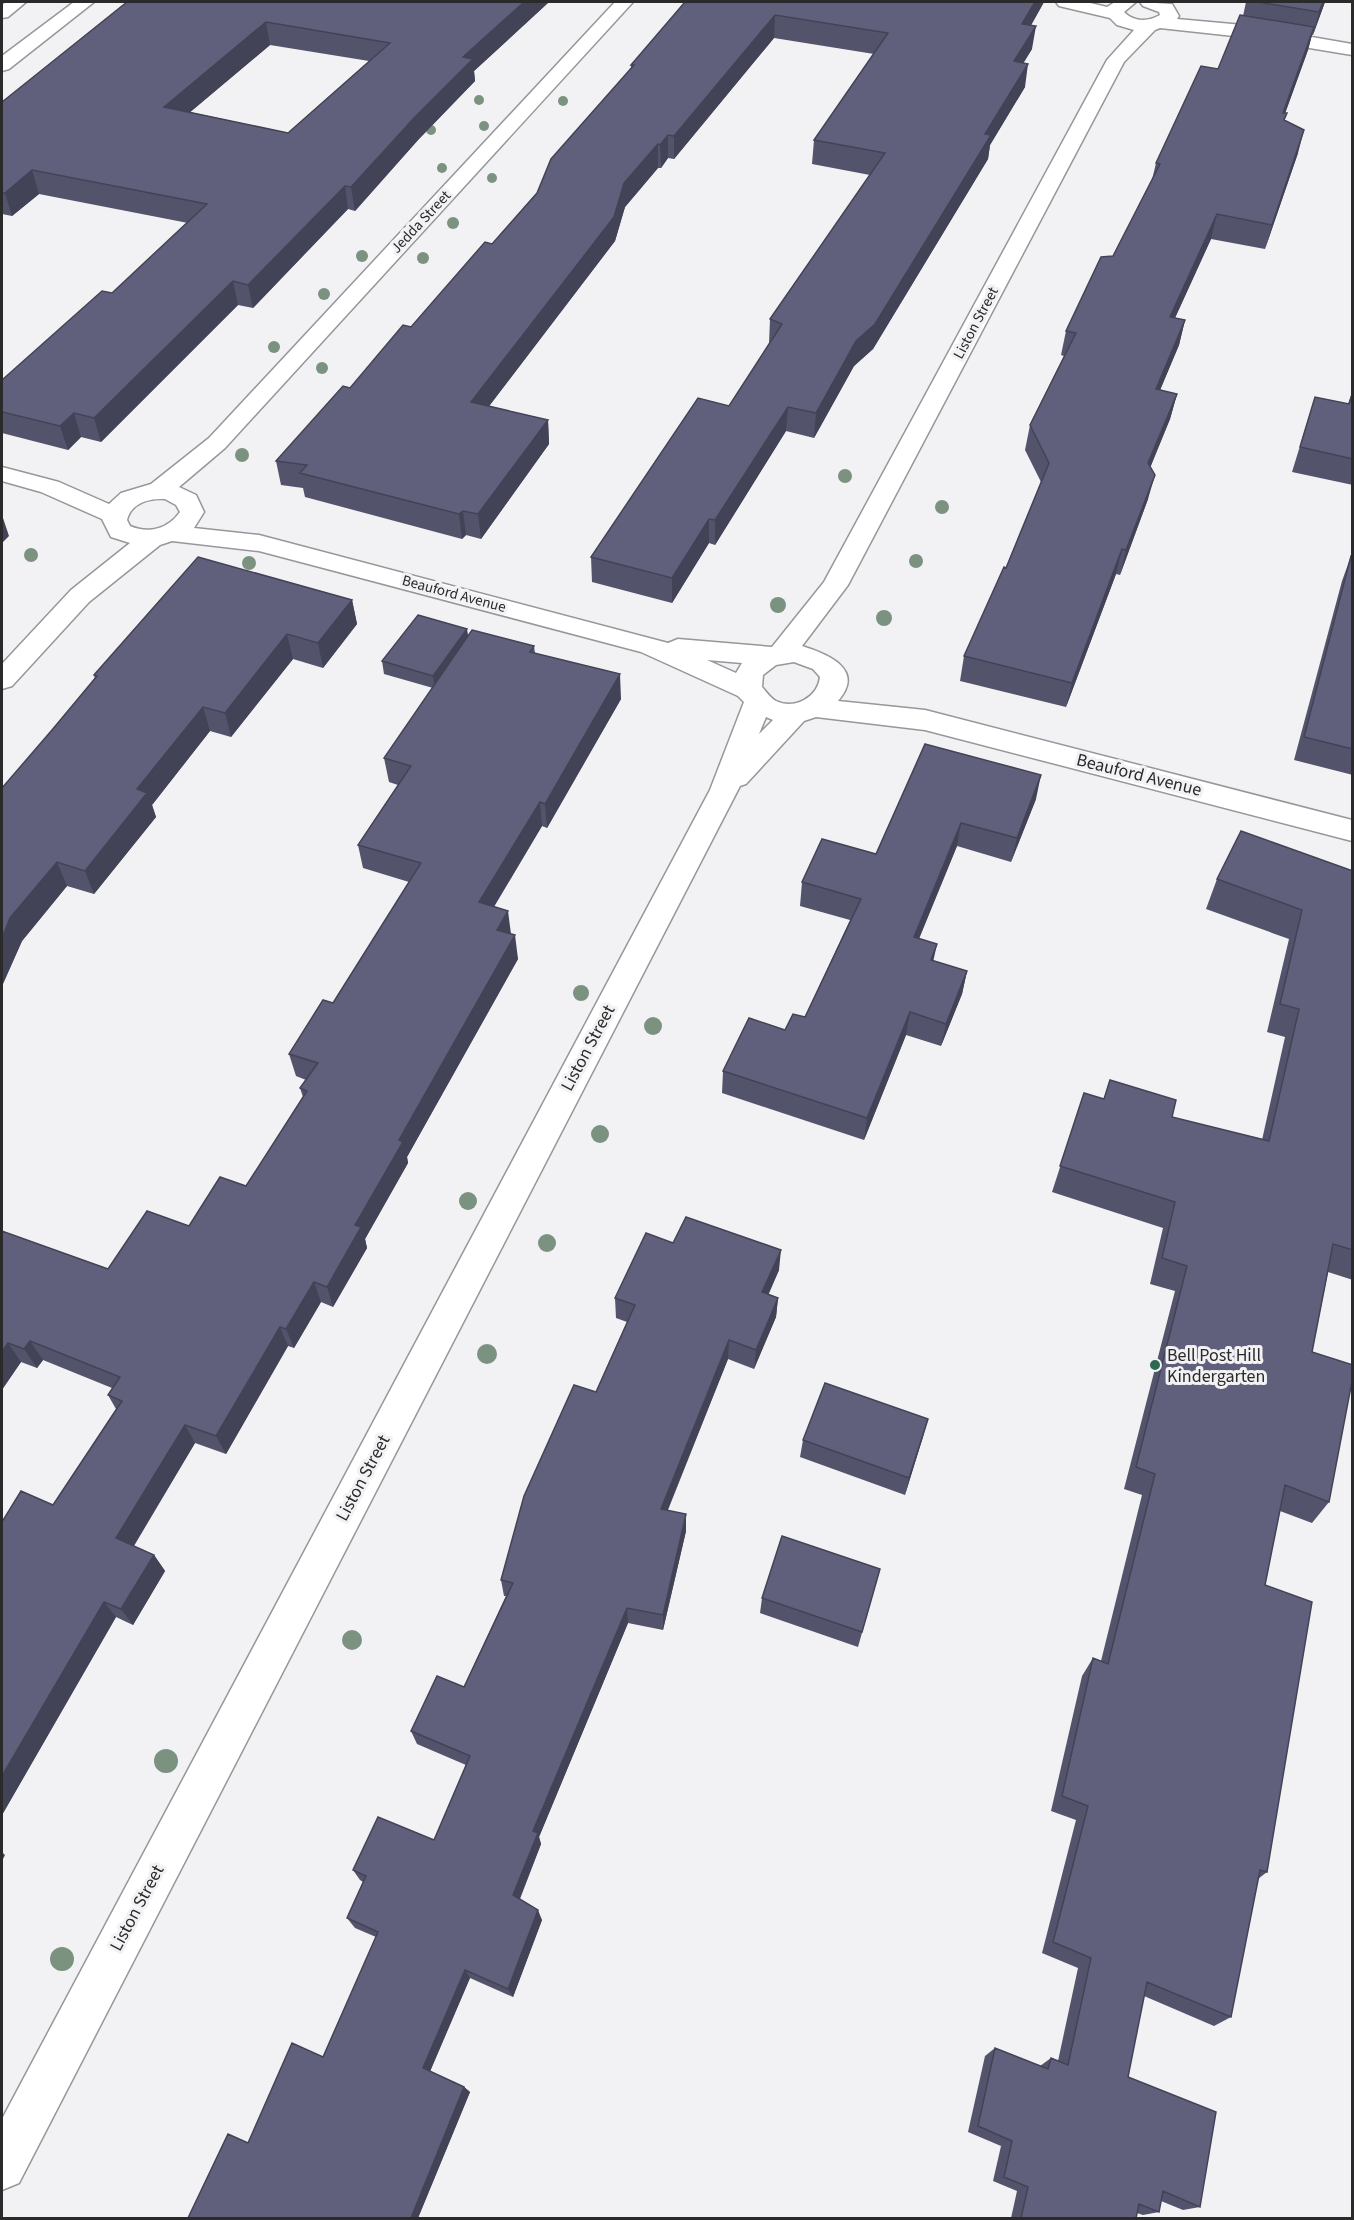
<svg xmlns="http://www.w3.org/2000/svg" width="1354" height="2220" viewBox="0 0 1354 2220" font-family="'Source Sans 3',sans-serif">
  <rect width="100%" height="100%" fill="#f2f2f5"/>
  <g fill="none" stroke-linecap="round" stroke-linejoin="round">
    <g stroke="#96979a" stroke-width="3">
      <path id="minor" d="M6,2H26L8,17L2,18V5Z
        M74,2H94L9,69L2,71V56Z
        M615,2H633L225,448L179,487L196,495L204,512L194,528L259,535L668,643L678,639L772,647L824,582L1107,60L1134,30L1117,25L1110,18L1059,6L1056,2H1086L1107,7L1115,2H1136L1124,12C1134,22 1148,22 1160,15L1159,12L1143,6L1140,2L1172,4L1179,16L1177,19L1243,25L1352,44V55L1243,37L1160,28L1155,30L1124,62L848,585L802,646C827,654 866,669 838,701L925,710L1352,820V841L925,730L816,717L804,721L746,784L740,786L19,2183L2,2190V2119L710,790L744,702L738,696L641,652L259,551L172,541L160,545L89,602L12,686L2,689V664L71,590L130,543L111,537L102,519L41,492L2,481V467L59,482L109,504L121,493L151,484L209,438ZM165,499L176,505L180,512C168,529 149,534 130,526L127,520C131,503 149,498 165,499ZM707,660L742,663L736,673ZM794,662L813,669L820,677C818,697 795,710 776,701C770,698 766,691 762,687L763,675L776,665ZM766,717L773,720L759,734Z"/>
    </g>
    <use href="#minor" fill="#fff" fill-rule="evenodd"/>
  </g>
  <g fill="#7c9281">
    <circle cx="479" cy="100" r="5"/>
    <circle cx="563" cy="101" r="5"/>
    <circle cx="484" cy="126" r="5"/>
    <circle cx="431" cy="130" r="5"/>
    <circle cx="442" cy="168" r="5"/>
    <circle cx="492" cy="178" r="5"/>
    <circle cx="453" cy="223" r="6"/>
    <circle cx="362" cy="256" r="6"/>
    <circle cx="423" cy="258" r="6"/>
    <circle cx="324" cy="294" r="6"/>
    <circle cx="274" cy="347" r="6"/>
    <circle cx="322" cy="368" r="6"/>
    <circle cx="242" cy="455" r="7"/>
    <circle cx="845" cy="476" r="7"/>
    <circle cx="942" cy="507" r="7"/>
    <circle cx="31" cy="555" r="7"/>
    <circle cx="916" cy="561" r="7"/>
    <circle cx="249" cy="563" r="7"/>
    <circle cx="778" cy="605" r="8"/>
    <circle cx="884" cy="618" r="8"/>
    <circle cx="581" cy="993" r="8"/>
    <circle cx="653" cy="1026" r="9"/>
    <circle cx="600" cy="1134" r="9"/>
    <circle cx="468" cy="1201" r="9"/>
    <circle cx="547" cy="1243" r="9"/>
    <circle cx="487" cy="1354" r="10"/>
    <circle cx="352" cy="1640" r="10"/>
    <circle cx="166" cy="1761" r="12"/>
    <circle cx="62" cy="1959" r="12"/>
  </g>
  <path fill="#53536b" fill-rule="evenodd" d="M127,2H549L474,71L475,81L418,140L355,211L348,209L253,308L238,305L101,442L81,437L68,450L2,433V380L112,293L188,223L39,194L12,216L2,214V102ZM270,45L369,61L288,133L190,112Z
    M685,2H1044L1031,25L1032,49L1023,63L1025,87L990,145L988,159L873,349L854,366L814,438L786,431L715,545L709,543L672,603L592,582L591,557L729,406L769,344L770,319L870,175L812,164L814,140L874,54L774,38L674,159L668,158L661,168H658L625,207L615,241L489,406L548,420L549,444L481,539L466,535L462,539L305,497L303,488L281,485L276,461L411,327L492,244L537,193L631,69V65Z
    M1246,2H1325L1313,35H1312L1308,50L1285,113V120L1298,153L1265,249L1211,239L1175,318L1185,320L1179,345L1160,390L1177,394L1170,419L1150,467L1148,499L1120,575L1116,574L1066,707L960,681L964,656L1006,568L1041,482L1025,450L1030,425L1064,356L1061,355L1066,331L1113,256L1152,180L1156,163L1218,69L1243,16Z
    M1353,389V485L1292,472L1315,397L1348,404Z
    M1351,556L1353,557V775L1294,760L1342,581Z
    M352,600L357,624L323,668L293,659L231,737L210,731L152,805L156,817L94,894L67,886L22,941L2,986V788L52,730L95,679L94,675Z
    M468,636L534,646L535,653L621,699L547,828L542,826L494,907L511,934L518,959L407,1157L408,1163L365,1239L367,1248L333,1307L321,1302L294,1348L288,1346L226,1454L195,1443L134,1546L154,1555L165,1571L133,1625L116,1617L2,1815L53,1505L116,1409L108,1395L112,1388L43,1360L37,1368L21,1362L2,1389V1231L108,1269L189,1226L246,1186L303,1097L300,1088L306,1080L296,1076L289,1054L333,1003L409,882L363,868L358,845L398,785L389,782L384,758L433,688L384,674L382,661Z
    M925,744L1036,799L1011,862L957,846L919,939L933,961L967,971L962,994L941,1046L906,1035L864,1140L722,1093L723,1071L805,1017L850,920L800,906L802,882L876,854Z
    M1353,871V1280L1328,1272L1312,1352L1329,1502L1312,1523L1280,1511L1265,1585L1267,1872L1258,1879L1231,2017L1214,2026L1144,1996L1128,2077L1200,2207L1183,2210L1161,2201L1159,2212L1143,2215L1137,2213L1136,2218H1011L1017,2191L993,2181L1001,2146L968,2132L985,2056L995,2048L1040,2066L1051,2058L1058,2061L1078,1968L1042,1953L1076,1820L1051,1811L1082,1676L1093,1658L1101,1661L1142,1495L1124,1489L1175,1291L1150,1284L1163,1228L1052,1192L1084,1093L1104,1099L1110,1080L1172,1117L1262,1140L1285,1037L1267,1032L1289,939L1206,909L1217,879Z
    M673,1243L779,1270L768,1294L778,1298L776,1317L754,1369L728,1359L668,1510L686,1531L663,1630L628,1623L539,1837L541,1844L520,1899L542,1920L513,1997L470,1978L430,2071L464,2087L470,2092L418,2218H188L228,2134L248,2143L323,2057L376,1937L355,1928L347,1918L363,1882L360,1880L353,1870L434,1840L466,1765L417,1744L411,1731L464,1687L506,1596H504L501,1580L596,1392L627,1322L616,1318L615,1298Z
    M928,1419L905,1495L800,1457L803,1440Z
    M880,1569L858,1647L760,1613L762,1598Z"/>
  <path fill="#434357" d="M524,2H549L474,71L475,81L418,140L355,211L351,187L463,57Z
    M1035,2H1044L1019,47L1022,24Z
    M1323,2H1325L1313,35L1319,12Z
    M775,15L774,38L674,159V136Z
    M266,22L270,45L169,130L164,107Z
    M1036,26L1032,49L1010,85L1014,61Z
    M1314,27L1308,50L1277,136L1283,113Z
    M1028,64L1025,87L990,145L988,159L873,349L854,366L814,438L816,413L856,341Z
    M1304,130L1298,153L1265,249L1272,225Z
    M668,135V158L661,168L660,145Z
    M658,144V168L625,207L615,241L474,426L471,402L624,183Z
    M32,170L39,194L12,216L5,193Z
    M345,186L348,209L253,308L248,285Z
    M1217,214L1211,239L1164,342L1170,317Z
    M233,281L238,305L101,442L94,418Z
    M1185,320L1179,345L1150,414L1156,389Z
    M1177,394L1170,419L1142,488L1148,463Z
    M788,407L786,431L715,545V520Z
    M74,413L81,437L68,450L60,426Z
    M548,420L549,444L481,539L478,514Z
    M1155,475L1148,499L1120,575L1126,550Z
    M463,511L466,535L462,539L459,514Z
    M2,515L9,536L2,543Z
    M709,519V543L672,603V578Z
    M1122,549L1116,574L1066,707L1072,683Z
    M352,600L357,624L323,668L318,643Z
    M467,629L469,641L435,689L433,676Z
    M287,634L293,659L231,737L225,713Z
    M620,674L621,699L547,828L545,804Z
    M203,707L210,731L152,805L156,817L94,894L85,871L137,789Z
    M1041,775L1036,799L1011,862L1017,838Z
    M540,802L542,826L482,926L479,902Z
    M961,823L957,846L910,960L914,937Z
    M57,862L67,886L22,941L2,986V938L10,918Z
    M508,911L511,934L497,930Z
    M515,935L518,959L407,1157L408,1163L365,1239L367,1248L333,1307L327,1287L355,1225L399,1140Z
    M937,944L932,967L931,960Z
    M967,971L962,994L941,1046L946,1024Z
    M910,1012L906,1035L864,1140L867,1118Z
    M781,1250L779,1270L761,1312L762,1292Z
    M314,1282L321,1302L294,1348L286,1329Z
    M778,1298L776,1317L754,1369L756,1350Z
    M280,1327L288,1346L226,1454L216,1436Z
    M729,1340L728,1359L661,1526V1509Z
    M30,1341L43,1360L37,1368L24,1349Z
    M8,1343L21,1362L2,1390V1352Z
    M928,1419L923,1437L905,1495L909,1478Z
    M185,1425L195,1443L128,1555L116,1538Z
    M686,1514V1531L663,1630V1615Z
    M154,1555L165,1571L133,1625L121,1609Z
    M104,1602L116,1617L2,1815V1776Z
    M627,1608L628,1623L539,1837L541,1844L517,1905L513,1895L533,1831Z
    M2,1852L5,1855L2,1861Z
    M538,1910L542,1920L513,1997L508,1989Z
    M465,1970L470,1978L429,2074L423,2068Z
    M464,2087L470,2092L418,2218H411Z"/>
  <path fill="#60607c" stroke="#434357" stroke-width="1.5" fill-rule="evenodd" d="M127,2H524L463,57L473,59L415,117L351,187L345,186L248,285L233,281L94,418L74,413L60,426L2,412V380L102,291L112,293L207,204L32,170L5,193H2V102ZM266,22L390,43L288,133L164,107Z
    M685,2H1035L1022,24L1036,26L1014,61L1028,64L985,134L991,135L875,324L856,341L816,413L788,407L715,520L709,519L672,578L591,557L698,398L729,406L782,324L770,319L885,153L814,140L888,33L775,15L674,136L668,135L660,145L658,144L624,183L614,217L471,402L548,420L478,514L463,511L459,514L300,473L307,465L276,461L343,386L350,388L403,325L411,327L485,242L492,244L537,193L551,159L634,65H631Z
    M1258,2H1323L1319,12Z
    M1240,15L1314,27L1283,113H1287L1284,120L1304,130L1272,225L1217,214L1170,317L1185,320L1156,389L1177,394L1148,463L1155,475L1126,550L1122,549L1072,683L964,656L1004,567L1006,568L1049,463L1030,425L1076,333L1066,331L1101,257L1113,256L1160,164L1156,163L1201,66L1218,69Z
    M1353,392V459L1300,447L1315,397L1349,404Z
    M1351,556L1353,557V749L1304,737Z
    M198,557L352,600L318,643L287,634L225,713L203,707L137,789L147,793L85,871L57,862L10,918L2,938V788L52,730L97,676L94,675Z
    M418,615L467,629L433,676L382,661Z
    M472,630L534,646L530,652L620,674L545,804L540,802L479,902L508,911L497,930L515,935L399,1140L403,1142L355,1225L361,1227L327,1287L314,1282L286,1329L280,1327L216,1436L185,1425L116,1538L154,1555L121,1609L104,1602L2,1776V1522L21,1491L53,1505L122,1401L108,1395L120,1377L30,1341L24,1349L8,1343L2,1352V1231L108,1269L147,1211L189,1226L220,1177L246,1186L307,1091L300,1088L318,1063L289,1054L323,1000L333,1003L421,863L358,845L411,766L384,758Z
    M925,744L1041,775L1017,838L961,823L914,937L937,944L931,960L967,971L946,1024L910,1012L867,1118L723,1071L749,1018L785,1030L793,1014L805,1017L861,899L802,882L822,839L876,854Z
    M1241,831L1353,871V1250L1333,1244L1312,1352L1353,1365V1376L1329,1502L1285,1485L1265,1585L1312,1602L1267,1872L1260,1870L1231,2017L1147,1982L1128,2077L1216,2112L1200,2207L1163,2191L1159,2212L1139,2204L1136,2218H1021L1028,2187L1004,2177L1012,2141L978,2126L995,2048L1048,2069L1051,2058L1068,2065L1091,1958L1053,1942L1088,1806L1062,1796L1093,1658L1108,1664L1155,1474L1136,1467L1187,1266L1162,1258L1175,1202L1060,1166L1084,1093L1104,1099L1110,1080L1176,1100L1172,1117L1269,1141L1299,1009L1280,1004L1302,910L1217,879Z
    M686,1217L781,1250L762,1292L778,1298L756,1350L729,1340L661,1509L686,1514L663,1615L627,1608L533,1831L538,1833L513,1895L538,1910L508,1989L465,1970L423,2068L464,2087L411,2218H188L228,2134L248,2143L292,2043L323,2057L378,1932L347,1918L366,1876L353,1870L378,1817L434,1840L470,1756L411,1731L437,1676L464,1687L513,1583L501,1580L524,1496L574,1385L596,1392L635,1305L615,1298L646,1233L673,1243Z
    M825,1383L928,1419L909,1478L803,1440Z
    M782,1536L880,1569L862,1632L762,1598Z"/>
  <circle fill="#2d6953" stroke="#f2f2f5" stroke-width="2" cx="1155" cy="1365" r="6"/>
  <g text-anchor="middle" dominant-baseline="central" stroke-width="6" stroke-linejoin="round" paint-order="stroke">
    <g font-size="15" fill="#2a2a2b" stroke="#f2f2f5">
      <text transform="translate(421 222) rotate(-47)">Jedda Street</text>
      <text transform="translate(976 323) rotate(-62)">Liston Street</text>
      <text transform="translate(454 594) rotate(15)">Beauford Avenue</text>
    </g>
    <g font-size="18" fill="#2a2a2b" stroke="#f2f2f5">
      <text transform="translate(1139 775) rotate(14)">Beauford Avenue</text>
      <text transform="translate(588 1048) rotate(-62)">Liston Street</text>
      <text transform="translate(363 1478) rotate(-62)">Liston Street</text>
      <text transform="translate(137 1908) rotate(-62)">Liston Street</text>
    </g>
    <g font-size="18" fill="#2a2a2b" stroke="#f2f2f5" text-anchor="start">
      <text x="1167" y="1355">Bell Post Hill<tspan x="1167" dy="21">Kindergarten</tspan></text>
    </g>
  </g>
  <rect width="1354" height="2220" fill="none" stroke="#2a2a2b" stroke-width="6"/>
</svg>
